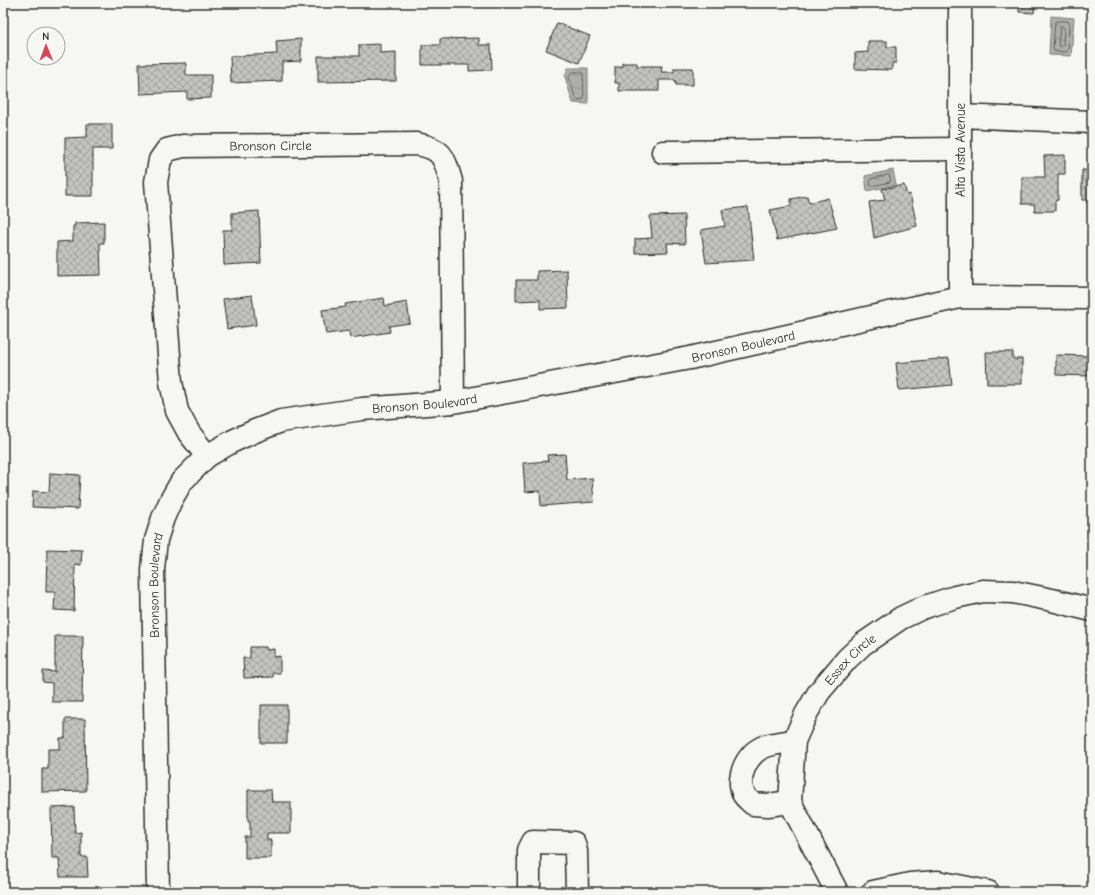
<svg xmlns="http://www.w3.org/2000/svg" width="1095" height="895" viewBox="0 0 1095 895" font-family="'Comic Neue',sans-serif">
  <defs>
    <pattern id="water-ripples" width="26" height="14" patternUnits="userSpaceOnUse"><rect width="26" height="14" fill="#aeaeab"/><path d="M2 4q2-2 4 0t4 0M15 11q2-2 4 0t4 0" fill="none" stroke="#8e8e8b"/></pattern>
    <pattern id="building-cross-hatch" width="8" height="8" patternUnits="userSpaceOnUse"><rect width="8" height="8" fill="#c3c3c0"/><path d="M0 0l8 8M0 8l8-8" fill="none" stroke="#9f9f9c"/></pattern>
  </defs>
  <rect width="100%" height="100%" fill="#f6f6f2"/>
  <filter id="ink" filterUnits="userSpaceOnUse"><feTurbulence type="fractalNoise" baseFrequency=".025" numOctaves="2"/><feDisplacementMap in="SourceGraphic" scale="8" xChannelSelector="R" yChannelSelector="G"/><feConvolveMatrix kernelMatrix="1 2 1 2 8 2 1 2 1" color-interpolation-filters="sRGB"/></filter>
  <g filter="url(#ink)">
    <path fill="url(#water-ripples)" stroke="#7a7a78" d="M1051,16L1074,18L1071,56L1049,55Z
      M568,68H588V104L573,103L565,77Z
      M893,170L896,185L867,191L865,176Z"/>
    <g fill="none" stroke-linecap="round" stroke-linejoin="round">
      <path stroke="#5f5f5e" stroke-width="1" d="M1057,21H1068L1069,23L1068,50L1066,52L1055,51L1053,50L1055,22Z
        M1061,26L1064,28L1063,45L1061,47L1058,45L1060,28Z
        M572,72H582L583,73L584,98L583,100L576,99L569,78Z
        M889,175L891,180L890,182L872,186L870,185L871,179Z"/>
    </g>
    <path fill="url(#building-cross-hatch)" stroke="#2b2b2b" d="M1015,3H1035L1034,13L1019,12V4H1015Z
      M557,23L590,36L579,63L546,50Z
      M479,38V45H491L492,70L469,71V65H422V45H440V39Z
      M301,39V61L282,62V81L231,83L230,56L277,54L276,41Z
      M868,41H887V47H896V63H892V70L855,69V53L868,52Z
      M380,44V53L396,52V81L318,82V56H359V45Z
      M186,63V75H211V98L187,99V92L140,94L139,64Z
      M622,63H637V66H662L661,72H674V68H693V85H676L675,80H659V91H619V83H615V67H622Z
      M87,124H112V149H93V196H65V138L87,137Z
      M1065,155V174H1058V200L1055,201V211H1035L1034,204H1022V177H1045L1044,156Z
      M1082,170H1092V205L1087,203L1086,200H1082Z
      M904,185L907,195L910,194L917,226L874,238L869,202L885,200L882,189Z
      M807,196L809,203L828,198L837,228L777,240L770,210L791,206V199Z
      M748,207L754,260L706,263L701,230L725,226L722,210Z
      M259,211L261,263L224,265L223,230H232V213Z
      M684,215L685,244L667,243L668,252L635,253V239L652,238L650,216Z
      M104,222V243H100L101,275L57,276V242L73,241V226H75V223Z
      M567,270L568,308L540,309V300L516,301V280H537V271Z
      M252,295L256,325L227,329L223,299Z
      M384,298L385,306L407,302L410,323L389,326L390,332L350,338L349,331L326,334L322,310L346,307L345,304Z
      M986,352H1013V359H1022V384H987Z
      M1056,355L1092,356V376L1056,375Z
      M949,358L952,385L899,390L896,363Z
      M565,454L567,480L592,478L594,502L541,506L540,491L525,492L523,463L548,461L547,455Z
      M50,473L80,475L78,509L32,507L33,491L49,492Z
      M47,549L82,550L81,565L75,564L74,611L54,610L55,592H46Z
      M55,636H83L82,702H52V683L43,682V671L55,672Z
      M250,647H266L267,650L274,649V657L280,656V673H273V677L244,678L243,658H250Z
      M261,705H287V743H261Z
      M65,719H85L86,791L42,792V769H48V749H60V738H65Z
      M248,790H271L272,802H291V833H267V840H271V858H245V837H250V821H248Z
      M74,807L75,833L81,832V857H87L88,877H60L59,858H52L51,808Z"/>
    <g fill="none" stroke-linecap="round" stroke-linejoin="round">
      <g stroke="#2b2b2b" stroke-width="25">
        <g id="minor">
          <path d="M960,3V297"/>
          <path d="M960,116L1092,122"/>
          <path d="M663,152L960,149"/>
          <path id="s1" d="M207,456L189,433L177,411L171,382L156,182L160,160L167,150L183,146L417,144C443,149 444,157 451,181L453,402"/>
          <path d="M790,802L768,805L753,804C750,801 746,798 744,795C735,776 748,752 766,746C775,743 785,742 794,741"/>
          <path id="s2" d="M158,892L153,569L156,540L163,518L171,500L182,481L207,456L233,441L255,431L281,421L362,409L453,402L690,358L960,297L1092,298"/>
          <path d="M529,892V850L533,842L574,843L576,851L577,892"/>
          <path id="s3" d="M837,892L790,802L794,741L806,714L819,692L847,659L863,644L901,618L922,608L955,597L983,591L1013,592L1052,600L1092,610"/>
          <path d="M873,892L910,884L938,882L988,892"/>
        </g>
      </g>
      <use href="#minor" stroke="#f6f6f2" stroke-width="22"/>
    </g>
  </g>
  <g text-anchor="middle" dominant-baseline="central" stroke-width="3" stroke-linejoin="round" paint-order="stroke">
    <g font-size="13" fill="#2b2b2b" stroke="#f6f6f2">
      <text stroke="none"><textPath href="#s1" startOffset="423">Bronson Circle</textPath></text>
      <text transform="translate(960 150) rotate(-90)">Alta Vista Avenue</text>
      <text stroke="none"><textPath href="#s2" startOffset="1003">Bronson Boulevard</textPath></text>
      <text stroke="none"><textPath href="#s2" startOffset="679">Bronson Boulevard</textPath></text>
      <text stroke="none"><textPath href="#s2" startOffset="307">Bronson Boulevard</textPath></text>
      <text stroke="none"><textPath href="#s3" startOffset="263">Essex Circle</textPath></text>
    </g>
  </g>
  <rect width="1095" height="895" fill="none" stroke="#f6f6f2" stroke-width="16"/>
  <rect x="8" y="8" width="1079" height="879" fill="none" stroke="#2b2b2b" stroke-width="1.5" filter="url(#ink)"/>
  <g transform="translate(46 46) rotate(359)"><circle r="19" fill="#f6f6f2" stroke="#a5a5a2"/>
  <path d="M0-3L7 15L0 10L-7 15Z" fill="#d1495b"/>
  <text y="-6" font-size="11" font-weight="bold" text-anchor="middle" fill="#2b2b2b">N</text>
  </g>
</svg>
